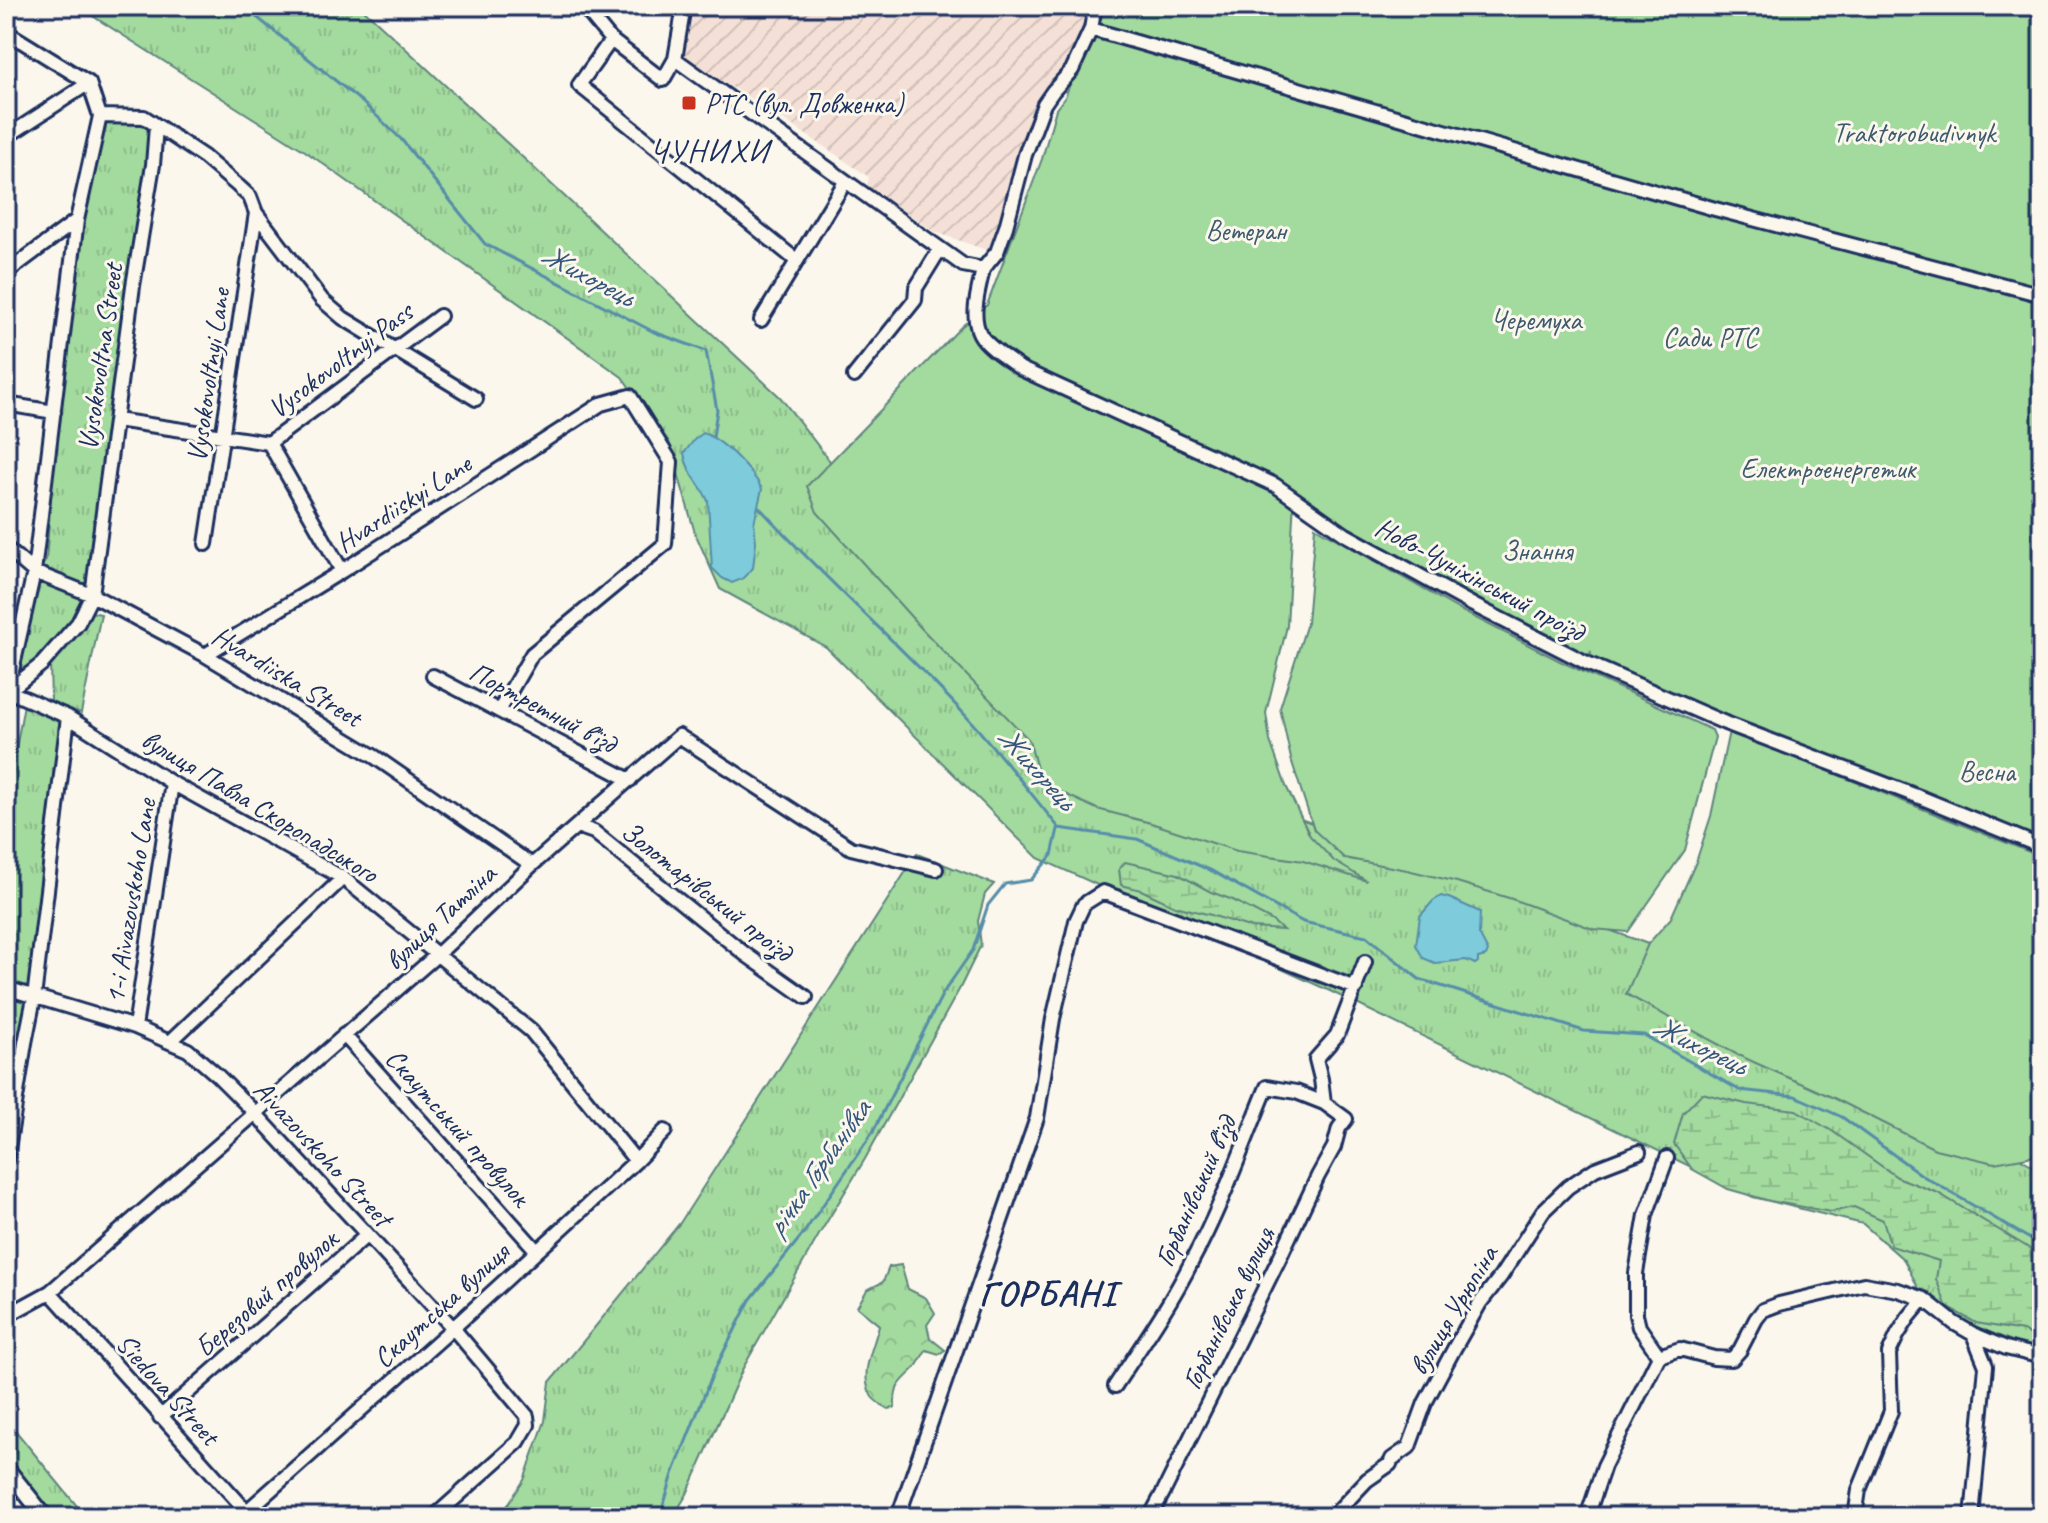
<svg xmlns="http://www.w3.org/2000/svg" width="2048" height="1523" viewBox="0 0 2048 1523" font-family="Caveat,sans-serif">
  <defs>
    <pattern id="industrial-furrows" width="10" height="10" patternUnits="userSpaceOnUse" patternTransform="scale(2)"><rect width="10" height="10" fill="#f4e0d6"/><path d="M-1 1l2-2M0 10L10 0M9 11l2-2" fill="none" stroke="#d1c0ba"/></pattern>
    <pattern id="grass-tufts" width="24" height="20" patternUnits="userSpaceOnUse" patternTransform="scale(2)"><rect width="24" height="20" fill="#a3da9e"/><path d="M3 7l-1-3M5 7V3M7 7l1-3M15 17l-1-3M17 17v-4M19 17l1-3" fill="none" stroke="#8cbb8a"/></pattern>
    <pattern id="forest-crowns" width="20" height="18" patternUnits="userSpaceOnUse" patternTransform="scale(2)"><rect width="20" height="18" fill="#a3da9e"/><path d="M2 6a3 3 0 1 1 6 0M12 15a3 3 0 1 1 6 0" fill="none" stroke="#8cbb8a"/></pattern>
    <pattern id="wetland-marsh" width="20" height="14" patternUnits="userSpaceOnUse" patternTransform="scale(2)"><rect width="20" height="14" fill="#a3da9e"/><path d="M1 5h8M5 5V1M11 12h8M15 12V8" fill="none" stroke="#8cbb8a"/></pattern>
  </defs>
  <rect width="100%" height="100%" fill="#fbf7ec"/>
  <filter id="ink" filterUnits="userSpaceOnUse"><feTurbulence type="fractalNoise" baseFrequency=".0125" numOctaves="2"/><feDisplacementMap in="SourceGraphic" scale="16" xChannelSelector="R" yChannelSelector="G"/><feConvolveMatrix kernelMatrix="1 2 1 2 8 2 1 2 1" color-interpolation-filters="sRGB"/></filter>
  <g filter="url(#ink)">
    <path fill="url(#industrial-furrows)" d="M689,6H1093L1088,29L1070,68L1052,86L992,252L935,232L867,186L869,177L762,105L681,57Z"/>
    <path fill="url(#grass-tufts)" stroke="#5f847e" stroke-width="2" d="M77,6H360L780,397L1022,708L1159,768L1648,944L2042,1171V1353L1964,1322L1919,1289L1904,1260L1863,1224L1753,1197L1330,991L1038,858L826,647L720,589L695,533L669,442L622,377L305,151Z
      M111,118L135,119L152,129L88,596L75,620L36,663L19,670L40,569L46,560L58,411L81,227L100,128Z
      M91,612L101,614L81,713L51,702L50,663Z
      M24,704L58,718L63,727L30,989L6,979V806Z
      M917,854L994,884L985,894L978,921L981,945L960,988L865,1159L820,1233L743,1368L687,1494L673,1517H500L524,1480L545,1421L550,1382L680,1223Z
      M6,993L29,1002L6,1144Z
      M6,1419L86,1517H54L6,1456Z"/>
    <path fill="url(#forest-crowns)" stroke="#5f847e" stroke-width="2" d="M901,1265L908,1289L926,1298L935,1313L927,1325L930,1338L945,1350L939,1354L926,1350C922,1356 919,1363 915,1368C900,1384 894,1384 895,1408L888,1409C883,1406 876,1402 872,1397C858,1374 874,1348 879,1325L857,1307L867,1290L883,1282L889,1267Z"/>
    <path fill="url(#wetland-marsh)" stroke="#5f847e" stroke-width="2" d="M1125,862L1178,874L1211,892L1233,900L1271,920L1283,930L1252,928L1211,915L1175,906L1141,890L1121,885L1119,869Z
      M1702,1093L1746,1104L1796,1110L1832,1131L1897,1177L1938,1193L2042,1256V1342L2023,1331L1976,1323L1947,1307L1936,1279L1939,1261L1891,1246L1883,1220L1854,1207L1831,1212L1770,1201L1728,1189L1692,1169L1674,1144L1683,1113Z"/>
    <path fill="#a3da9e" stroke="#5f847e" stroke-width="2" d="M1096,6H2042V849L1920,806L1922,799L1589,663L1591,651L1587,663L1294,499L1287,626L1266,713L1270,741L1286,786L1310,836L1334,861L1367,881L1303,861L1237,851L1151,823L1097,809L1041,783L1029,740L922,629L817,512L807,486L961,327L975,315V313L987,305L1042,159L1056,109L1065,97L1091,29Z
      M1315,527L1460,610L1564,663L1712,730L1715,737L1685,850L1628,932L1593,929L1512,899L1457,882L1407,870L1344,858L1314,830L1291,759L1280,708L1307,623Z
      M1729,731L2042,857V1150L2028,1157L1994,1163L1935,1149L1836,1099L1738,1055L1626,994L1648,944L1671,918L1696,862L1711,816Z"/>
    <path fill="#7dcbdb" stroke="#568da9" stroke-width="2" d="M703,433C722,439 753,471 762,489L754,523L756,542L753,568L742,579L732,583L722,578L712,568L708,501C700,482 687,474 684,453L695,439Z
      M1441,896L1449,898L1480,912L1479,934L1488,951L1486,956L1478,958V962L1475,964L1466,960L1435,963L1423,958L1416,945L1420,916L1433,901Z"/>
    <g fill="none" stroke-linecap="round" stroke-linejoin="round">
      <path stroke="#568da9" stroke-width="3" d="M241,6L248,10L362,102L401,139L485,244L654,332L706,351L717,410L713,437
        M759,507C824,579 899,643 965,715C998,751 1028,790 1059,828L1137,839L1212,871L1303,922L1366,936L1419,979L1584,1031L1644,1035L1739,1090L1795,1096L1842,1117L1923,1176L2042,1246
        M660,1517L673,1474L713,1373L750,1300L803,1234L873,1132L943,993L973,950L988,905L1005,884L1031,880L1052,855L1058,829"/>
      <g stroke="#1b2f5e" stroke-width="18">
        <path id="minor" d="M583,6L611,40L663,80L675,59L684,6
          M1091,29L1715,209L2042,295
          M13,36L89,83L100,116
          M611,40L579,85L796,260
          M675,59L963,265L983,269L997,252L1006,227L1025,155L1044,104L1053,91L1072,70L1091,29L1095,6
          M100,116L144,117L204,157L238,186L250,197L256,213L322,300L343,318L476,399
          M6,137L89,83
          M983,269C979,289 970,315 980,334C987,347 1009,360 1021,369L1275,485L1346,535L1473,605L1587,663L1725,723L1922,798L2042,847
          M6,273L77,220
          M761,320L845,182
          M854,376L915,300L916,288L940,249
          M6,404L54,412
          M116,420L269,443L342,571
          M269,443L440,316
          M206,544L256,213
          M6,548L34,572L92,595L205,655L375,757L532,865
          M205,655L342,571L601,404L630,396L671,462L665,544L532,654L499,711
          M433,676L630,780
          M6,690L68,717L172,783L343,878L531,1031L636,1161
          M8,691L42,664L78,623L92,595L133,286L153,165L156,126
          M7,693L34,572L77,220L100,116
          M577,826L594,832L745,954L806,997
          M6,988L135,1027L188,1050L217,1075L255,1113L453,1328L527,1416L528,1425L518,1442L434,1517
          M135,1027L172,783
          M344,1035L537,1251
          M171,1041L343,878
          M1324,1103L1321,1079L1316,1059L1337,1035L1365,962
          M6,1161L25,1043L34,998L68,717
          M50,1292L250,1515
          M6,1316L50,1292L438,954L532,865L679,736L851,848L936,869
          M1659,1356L1639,1327L1636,1315V1273L1646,1215L1667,1158
          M1115,1386C1142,1345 1170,1305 1192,1261C1222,1206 1243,1145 1267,1087L1296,1092L1324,1103L1346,1119L1339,1128L1334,1147L1318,1176L1279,1259L1164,1491L1150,1517
          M160,1417L366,1236
          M247,1511L453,1328L636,1161L665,1131
          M898,1517L1037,1118L1053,1019L1076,921L1084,904L1103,892L1356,988
          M1332,1517L1367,1480L1390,1464L1392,1459L1409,1447L1425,1403L1455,1347L1480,1303L1501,1276L1543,1211L1568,1187L1595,1169L1639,1152
          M1587,1517L1604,1466L1659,1356L1680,1349L1714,1358L1732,1359L1740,1350L1756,1319L1763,1310L1779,1304L1864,1284L1898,1290L1924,1299L1954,1323L1973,1334L2006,1348L2042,1357
          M1855,1517L1859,1490L1891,1411L1889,1353L1898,1334L1909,1317L1924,1299
          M1972,1517L1986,1366L1973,1334"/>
      </g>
      <g stroke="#1b2f5e" stroke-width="20">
        <path id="major" d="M6,1468L45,1517"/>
      </g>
      <use href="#minor" stroke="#fbf7ec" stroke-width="12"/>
      <use href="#major" stroke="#fbf7ec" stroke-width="14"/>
    </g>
  </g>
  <rect fill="#c8321e" stroke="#fbf7ec" stroke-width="3" x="681" y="95" width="16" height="16" rx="4"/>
  <g text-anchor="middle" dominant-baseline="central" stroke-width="6" stroke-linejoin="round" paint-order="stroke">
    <g font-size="28" fill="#1b2f5e" stroke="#fbf7ec" text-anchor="start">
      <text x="705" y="103">РТС (вул. Довженка)</text>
    </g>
    <g font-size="28" fill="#3d5a6e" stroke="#fbf7ec">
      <text x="1914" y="132">Traktorobudivnyk</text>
      <text x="1246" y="230">Ветеран</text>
      <text x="1536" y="319">Черемуха</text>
      <text x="1710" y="337">Сади РТС</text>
      <text x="1828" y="468">Електроенергетик</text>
      <text x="1537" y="550">Знання</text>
      <text x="1987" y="771">Весна</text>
    </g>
    <g font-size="28" fill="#1b2f5e" stroke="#fbf7ec">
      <text transform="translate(100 357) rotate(-82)">Vysokovoltna Street</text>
      <text transform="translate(340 360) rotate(-37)">Vysokovoltnyi Pass</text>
      <text transform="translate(208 375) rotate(-82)">Vysokovoltnyi Lane</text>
      <text transform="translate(403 503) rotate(-33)">Hvardiiskyi Lane</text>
      <text transform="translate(1480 579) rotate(28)">Ново-Чуніхінський проїзд</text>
      <text transform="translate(287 676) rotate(31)">Hvardiiska Street</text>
      <text transform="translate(543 707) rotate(28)">Портретний в'їзд</text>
      <text transform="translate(260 806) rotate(31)">вулиця Павла Скоропадського</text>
      <text transform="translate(707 891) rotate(38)">Золотарівський проїзд</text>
      <text transform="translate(130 901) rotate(-81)">1-i Aivazovskoho Lane</text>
      <text transform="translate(440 917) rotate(-43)">вулиця Татліна</text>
      <text transform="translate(458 1127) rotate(48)">Скаутський провулок</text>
      <text transform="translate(323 1153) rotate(47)">Aivazovskoho Street</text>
      <text transform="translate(1195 1191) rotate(-66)">Горбанівський в'їзд</text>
      <text transform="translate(266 1293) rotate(-41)">Березовий провулок</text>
      <text transform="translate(441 1305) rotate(-42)">Скаутська вулиця</text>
      <text transform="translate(1228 1308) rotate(-64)">Горбанівська вулиця</text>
      <text transform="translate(1453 1310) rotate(-59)">вулиця Урюпіна</text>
      <text transform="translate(168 1389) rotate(48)">Siedova Street</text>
    </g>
    <g font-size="30" font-style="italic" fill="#34567d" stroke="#fbf7ec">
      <text transform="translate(588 275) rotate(28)">Жихорець</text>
      <text transform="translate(1037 768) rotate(48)">Жихорець</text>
      <text transform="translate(1700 1045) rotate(26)">Жихорець</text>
      <text transform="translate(818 1168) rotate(-55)">річка Горбанівка</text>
    </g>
    <g font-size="32" letter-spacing="2" fill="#1b2f5e" stroke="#fbf7ec">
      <text x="710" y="150">ЧУНИХИ</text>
    </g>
    <g font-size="36" font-weight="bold" letter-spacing="2" fill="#1b2f5e" stroke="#fbf7ec">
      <text x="1048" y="1293">ГОРБАНІ</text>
    </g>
  </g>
  <rect width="2048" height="1523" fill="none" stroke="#fbf7ec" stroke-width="32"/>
  <rect x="16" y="16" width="2016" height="1491" fill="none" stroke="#1b2f5e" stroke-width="3" filter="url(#ink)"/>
</svg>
